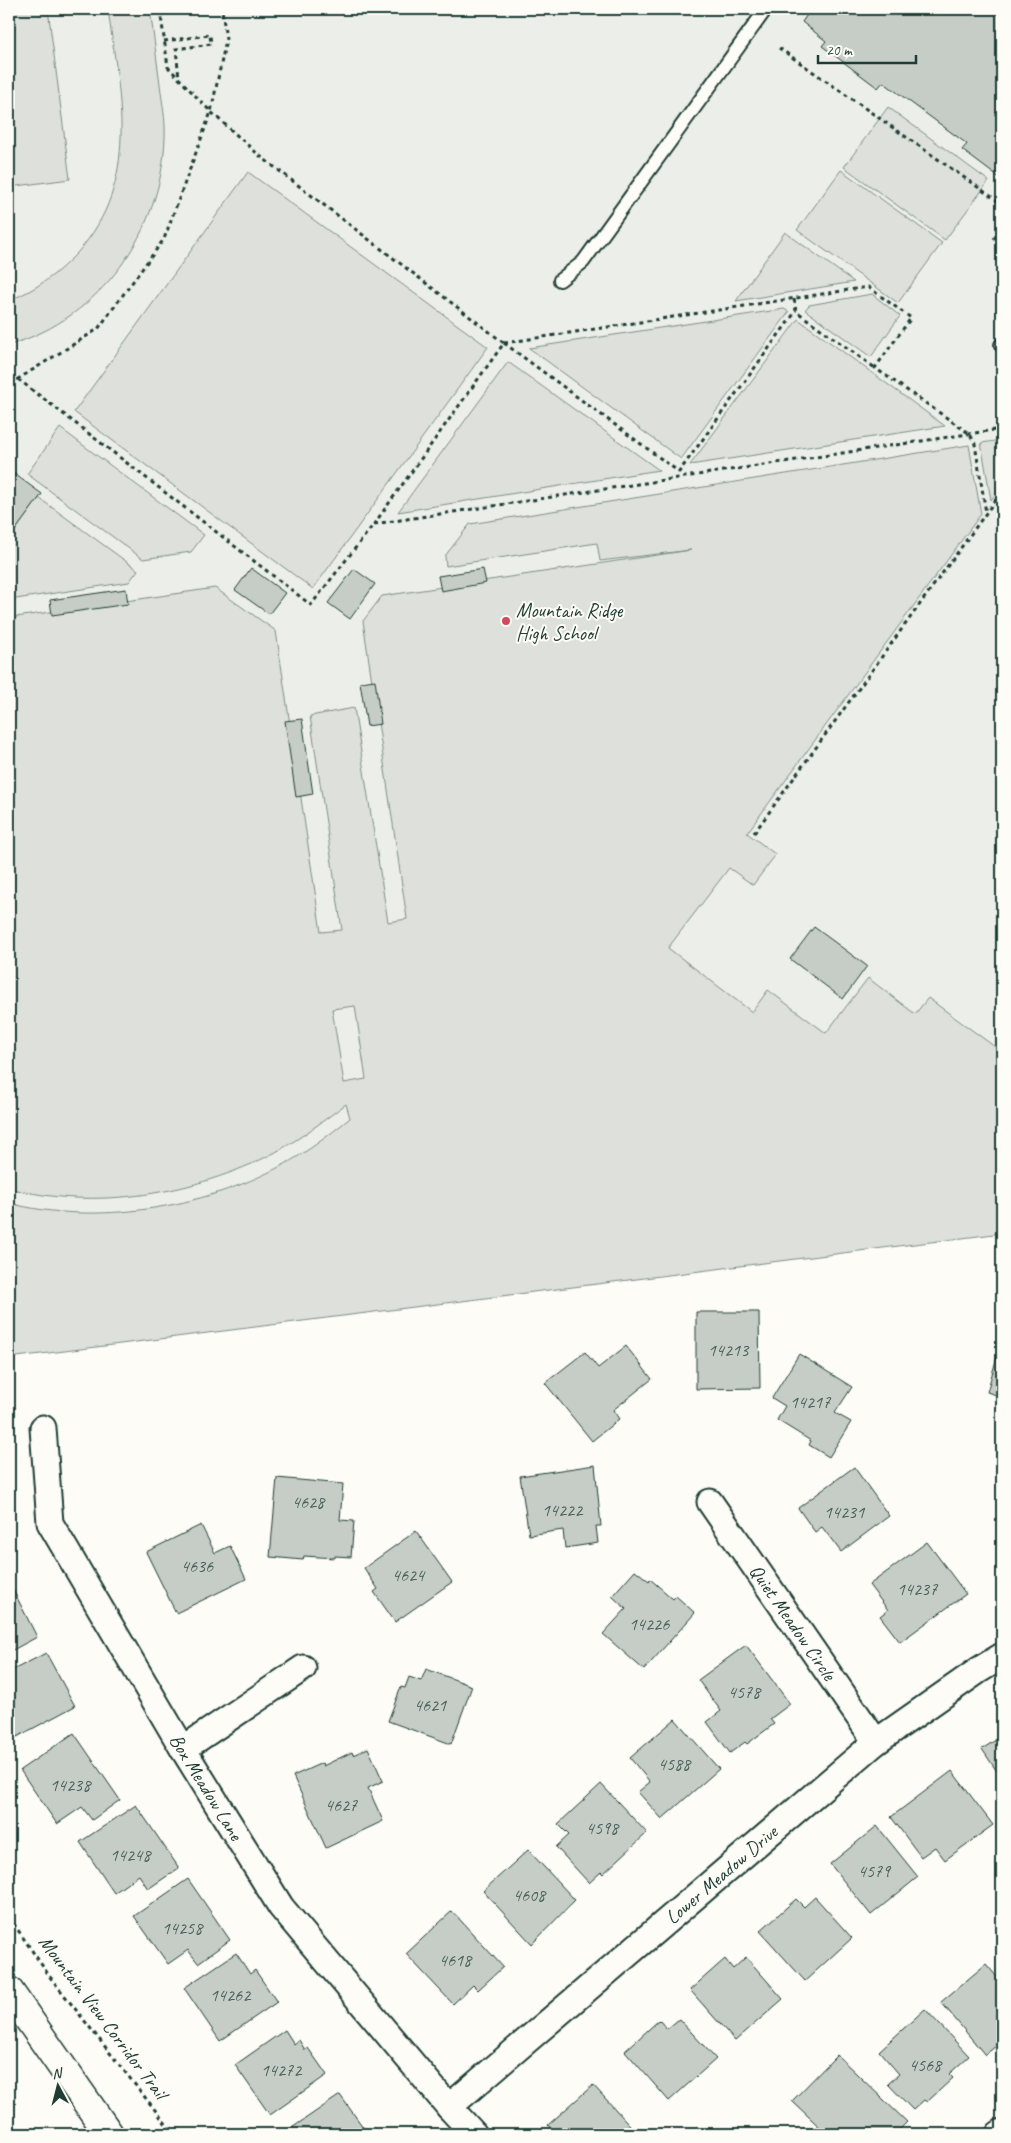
<svg xmlns="http://www.w3.org/2000/svg" width="1011" height="2143" viewBox="0 0 1011 2143" font-family="Caveat,sans-serif">
  <rect width="100%" height="100%" fill="#fdfcf7"/>
  <filter id="ink" filterUnits="userSpaceOnUse"><feTurbulence type="fractalNoise" baseFrequency=".02" numOctaves="2"/><feDisplacementMap in="SourceGraphic" scale="10" xChannelSelector="R" yChannelSelector="G"/><feConvolveMatrix kernelMatrix="1 2 1 2 8 2 1 2 1" color-interpolation-filters="sRGB"/></filter>
  <g filter="url(#ink)">
    <path fill="#eceee9" d="M9,9H1002V1233L9,1358Z"/>
    <path fill="#dde0db" stroke="#7e8e88" fill-rule="evenodd" d="M9,9H48L70,179L9,187Z
      M108,9H150C153,34 157,59 160,84C162,102 166,120 165,137C162,232 101,318 9,345V300C35,291 58,273 77,253C142,181 119,95 108,9Z
      M888,107L989,181L945,240L844,167Z
      M841,170L942,243L898,303L797,230Z
      M248,172L488,347L313,589L74,412Z
      M785,232L854,282L736,301Z
      M872,294L900,316L871,357L805,310L809,305Z
      M784,309L789,312L681,459L529,348Z
      M798,319L945,426L690,465Z
      M508,362L659,470L398,512Z
      M60,428L204,535L191,552L143,559L27,474Z
      M1002,440V485L991,500L981,443Z
      M969,445L981,514L747,833L775,854L774,857L753,885L729,868L668,948L752,1012L768,990L826,1033L868,978L915,1014L928,998L1002,1052V1233L9,1358V1203C95,1226 203,1208 281,1166C306,1153 328,1136 350,1118L346,1104C323,1121 300,1139 274,1153C196,1194 95,1211 9,1188V618L215,588L276,631L321,932L342,930L310,716L354,708L388,922L407,919L363,621L382,596L691,550L600,561L597,543L446,566L445,556L470,524ZM355,1006L366,1079L344,1083L332,1009Z
      M39,498L138,570L129,582L9,600V539Z"/>
    <path fill="#c6cdc7" stroke="#1f3d34" d="M811,9H1002V180L962,150L967,144L883,82L878,88L822,46L826,41L802,22Z
      M9,470L42,494L9,539Z
      M251,568L285,593L269,614L235,590Z
      M354,569L375,584L350,619L328,603Z
      M483,569L486,583L441,591L438,576Z
      M126,589L128,604L52,615L50,600Z
      M375,680L381,724L367,726L360,682Z
      M302,719L313,794L296,797L285,721Z
      M814,927L867,966L843,999L790,959Z
      M696,1312H759L760,1388L696,1389Z
      M1002,1339V1397L987,1392Z
      M626,1346L652,1379L613,1410L619,1419L592,1441L545,1383L585,1352L598,1368Z
      M799,1354L852,1387L835,1413L851,1422L829,1457L809,1445L811,1441L777,1420L785,1406L772,1398Z
      M595,1465L601,1526H596L598,1543L565,1548L563,1530L529,1535L520,1476Z
      M854,1467L889,1516L841,1552L822,1527L815,1532L798,1508Z
      M277,1478L343,1484L340,1520L354,1521L351,1557L335,1556V1558L304,1556L303,1560L270,1557Z
      M201,1525L215,1553L230,1546L246,1579L176,1613L146,1552Z
      M416,1531L452,1582L395,1622L374,1592L378,1589L364,1568Z
      M927,1542L966,1594L900,1642L880,1616L888,1610L869,1585Z
      M635,1570L649,1581L650,1579L673,1599L676,1596L695,1613L644,1670L603,1634L626,1609L612,1596Z
      M9,1582L37,1637L9,1652Z
      M746,1645L790,1704L770,1719L774,1724L747,1744L745,1742L730,1753L707,1722L721,1711L698,1680Z
      M46,1653L75,1706L17,1737L9,1723V1672Z
      M426,1669L472,1686L451,1744L388,1721L401,1687L405,1688L409,1677L421,1681Z
      M675,1719L719,1769L662,1819L638,1792L650,1782L630,1758Z
      M74,1733L120,1800L92,1820L82,1807L57,1824L20,1770Z
      M1002,1736V1779L982,1749Z
      M368,1748L383,1781L368,1788L383,1821L326,1848L293,1776L322,1763L323,1766L352,1752L353,1755Z
      M952,1771L993,1825L945,1860L935,1847L921,1857L891,1817Z
      M601,1784L647,1833L603,1874L601,1872L589,1883L556,1847L569,1835L558,1824Z
      M136,1805L179,1868L148,1889L139,1875L114,1893L80,1842Z
      M877,1826L918,1877L871,1915L830,1864Z
      M528,1850L575,1900L532,1944L483,1891Z
      M188,1879L230,1940L198,1963L188,1950L168,1964L134,1916Z
      M815,1897L852,1938L805,1981L760,1931L796,1899L804,1907Z
      M452,1911L503,1967L478,1990L473,1985L453,2004L406,1954Z
      M236,1953L250,1974L255,1970L277,2002L220,2041L184,1988Z
      M746,1957L783,1999L735,2041L690,1990L725,1959L733,1969Z
      M986,1964L1002,1983V2041L985,2055L941,2002Z
      M925,2009L969,2056L949,2074L953,2078L927,2102L924,2100L913,2110L888,2084L899,2074L879,2051Z
      M679,2019L716,2059L669,2101L625,2051L659,2020L667,2029Z
      M285,2030L294,2044L299,2040L305,2050L308,2048L327,2075L270,2115L235,2065Z
      M837,2055L907,2122L895,2134H827L792,2101Z
      M593,2085L638,2134H556L548,2125Z
      M340,2095L368,2134H283Z"/>
    <g fill="none" stroke-linecap="round" stroke-linejoin="round">
      <g stroke="#1f3d34" stroke-width="16">
        <path id="lane" d="M560,280L583,262L766,9
          M1001,345H1002"/>
      </g>
      <g stroke="#1f3d34" stroke-width="29">
        <g id="street">
          <path id="s1" d="M43,1428L50,1523L183,1749L281,1907L449,2107L474,2134"/>
          <path id="s2" d="M710,1502L876,1742"/>
          <path d="M183,1749L303,1668"/>
          <path id="s3" d="M449,2107L876,1742L979,1670L1002,1656"/>
          <path d="M999,2134L1002,2132"/>
        </g>
      </g>
      <g stroke="#1f3d34" stroke-width="31">
        <path id="highway" d="M9,1991L109,2134"/>
      </g>
      <path stroke="#1f3d34" stroke-width="3" stroke-dasharray="4 4" stroke-linecap="butt" d="M164,41L210,35L211,44L176,49L179,78
        M779,48L1002,204
        M994,239L1002,227
        M794,299L796,311L875,368
        M504,343L868,287L911,318L875,368L970,434L975,444L986,513
        M504,343L679,472L796,311
        M9,379H18L98,329L164,239L211,112L226,40L222,9
        M18,379L311,605L374,524L504,343L260,156L211,112L168,67L160,9
        M374,524L1001,429
        M754,833L1002,491
        M9,1917L50,1977L174,2134"/>
      <use href="#lane" stroke="#fdfcf7" stroke-width="12"/>
      <use href="#street" stroke="#fdfcf7" stroke-width="25"/>
      <use href="#highway" stroke="#fdfcf7" stroke-width="28"/>
    </g>
  </g>
  <circle fill="#d1495b" stroke="#fdfcf7" stroke-width="2" cx="506" cy="621" r="5"/>
  <g text-anchor="middle" dominant-baseline="central" stroke-width="4" stroke-linejoin="round" paint-order="stroke">
    <g font-size="18" fill="#496159">
      <text x="728" y="1350">14213</text>
      <text x="810" y="1402">14217</text>
      <text x="308" y="1502">4628</text>
      <text x="562" y="1510">14222</text>
      <text x="844" y="1512">14231</text>
      <text x="197" y="1566">4636</text>
      <text x="408" y="1575">4624</text>
      <text x="917" y="1589">14237</text>
      <text x="649" y="1624">14226</text>
      <text x="744" y="1692">4578</text>
      <text x="430" y="1705">4621</text>
      <text x="674" y="1764">4588</text>
      <text x="70" y="1785">14238</text>
      <text x="341" y="1805">4627</text>
      <text x="602" y="1828">4598</text>
      <text x="130" y="1855">14248</text>
      <text x="874" y="1871">4579</text>
      <text x="529" y="1895">4608</text>
      <text x="182" y="1928">14258</text>
      <text x="455" y="1960">4618</text>
      <text x="230" y="1995">14262</text>
      <text x="925" y="2065">4568</text>
      <text x="281" y="2070">14272</text>
    </g>
    <g font-size="20" fill="#1f3d34" stroke="#fdfcf7" text-anchor="start">
      <text x="516" y="610">Mountain Ridge<tspan x="516" dy="23">High School</tspan></text>
    </g>
    <g font-size="20" fill="#1f3d34" stroke="#fdfcf7">
      <text stroke="none"><textPath href="#s2" startOffset="146">Quiet Meadow Circle</textPath></text>
      <text stroke="none"><textPath href="#s1" startOffset="402">Box Meadow Lane</textPath></text>
      <text stroke="none"><textPath href="#s3" startOffset="358">Lower Meadow Drive</textPath></text>
      <text transform="translate(103 2017) rotate(53)">Mountain View Corridor Trail</text>
    </g>
  </g>
  <rect width="1011" height="2143" fill="none" stroke="#fdfcf7" stroke-width="30"/>
  <rect x="15" y="15" width="981" height="2113" fill="none" stroke="#1f3d34" stroke-width="2" filter="url(#ink)"/>
  <g transform="translate(58 2086) rotate(353)" stroke="#fdfcf7" stroke-width="4" paint-order="stroke">
  <path d="M0-4L9 19L0 12L-9 19Z" fill="#1f3d34"/>
  <text y="-8" font-size="14" font-weight="bold" text-anchor="middle" fill="#1f3d34">N</text>
  </g>
  <path d="M818 55v8h98v-8" fill="none" stroke="#1f3d34" stroke-width="2.5"/>
  <text x="826" y="55" font-size="15" fill="#1f3d34" stroke="#fdfcf7" stroke-width="4" paint-order="stroke">20 m</text>
</svg>
